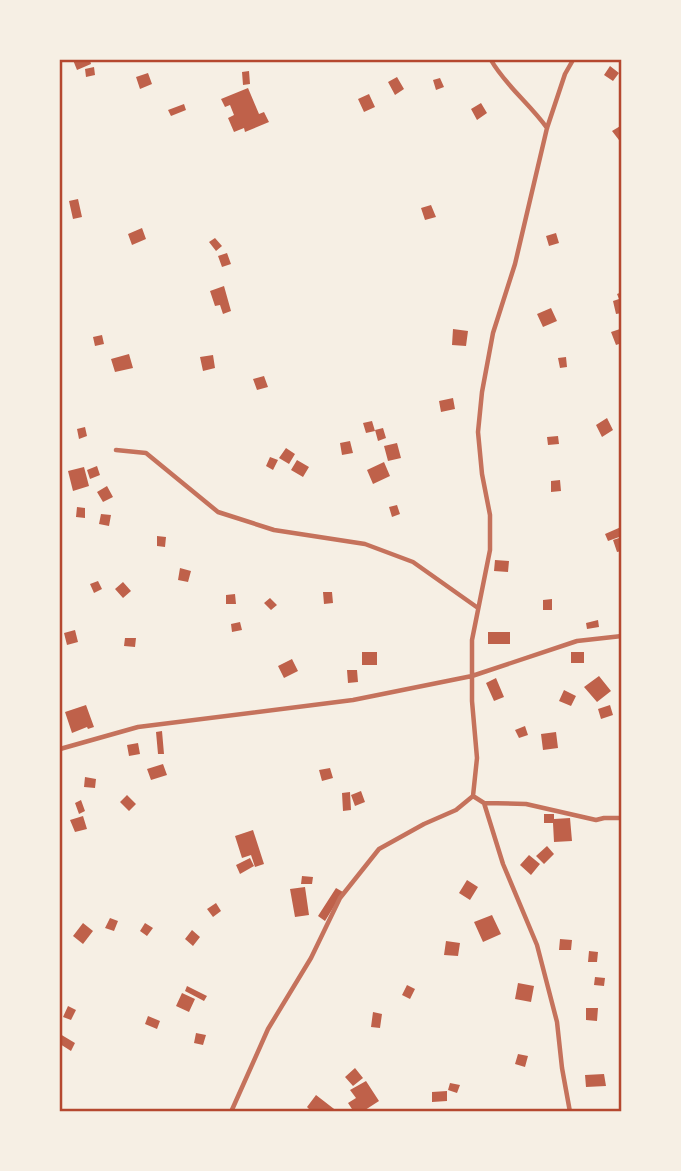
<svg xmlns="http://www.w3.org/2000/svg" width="681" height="1171" viewBox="0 0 681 1171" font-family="'Public Sans',sans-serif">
  <rect width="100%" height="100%" fill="#f6efe4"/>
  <path fill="#bf614a" d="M73,60H90L91,64L77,70Z
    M610,66L619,73L613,81L604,75Z
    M94,67L95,75L86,77L85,69Z
    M249,71L250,84L243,85L242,72Z
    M148,73L152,84L140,89L136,77Z
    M397,77L404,89L395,95L388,82Z
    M440,78L444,87L436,90L433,80Z
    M248,88L259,114L264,112L269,122L245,132L244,128L234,132L228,118L234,115L230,105L225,107L221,99Z
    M369,94L375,107L364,112L358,99Z
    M481,103L487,113L477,120L471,109Z
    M184,104L186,110L171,116L168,110Z
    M622,125V144L612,131Z
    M78,199L82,217L73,219L69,201Z
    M431,205L436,217L425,220L421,208Z
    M142,228L146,239L132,245L128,234Z
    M556,233L559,243L549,246L546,236Z
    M215,238L222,246L216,251L209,242Z
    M227,253L231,264L222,267L218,256Z
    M224,286L231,311L223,314L220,305L215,306L210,291Z
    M622,292V313L616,314L613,301L619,299L617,294Z
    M551,308L557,321L543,327L537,314Z
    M453,329L468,331L466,346L452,345Z
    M620,329L622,343L616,345L611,332Z
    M102,335L104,344L95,346L93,337Z
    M129,354L133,368L115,372L111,359Z
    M213,355L215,368L203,371L200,357Z
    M566,357L567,367L560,368L558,358Z
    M264,376L268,387L257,390L253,379Z
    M453,398L455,409L441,412L439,401Z
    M607,418L613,430L602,437L596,425Z
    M372,421L375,431L366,433L363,423Z
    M85,427L87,436L79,439L77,429Z
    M383,428L386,438L378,441L375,430Z
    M558,436L559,444L548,445L547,437Z
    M350,441L353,453L342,455L340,443Z
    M397,443L401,458L388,461L384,446Z
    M286,448L295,454L289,464L279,458Z
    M270,457L278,460L273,470L266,466Z
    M297,460L309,467L303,477L291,470Z
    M384,462L390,476L373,484L367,470Z
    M97,466L100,475L90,479L87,470Z
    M84,467L89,486L73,491L68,471Z
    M560,480L561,491L551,492V481Z
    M107,486L113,497L103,502L97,492Z
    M397,505L400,514L392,517L389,507Z
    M77,507L85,508V518L76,517Z
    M101,514L111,515L109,526L99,524Z
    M621,527L622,536L608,541L605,534Z
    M157,536L166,537L165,547L157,546Z
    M622,537V551L617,552L613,540Z
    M495,560L509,561L508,572L494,571Z
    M180,568L191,571L188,582L178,580Z
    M98,581L102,589L94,593L90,584Z
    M123,582L131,591L123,598L115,589Z
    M323,592H332L333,603L324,604Z
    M235,594L236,604H226V595Z
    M270,598L277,605L271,610L264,603Z
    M552,599V610H543V600Z
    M598,620L599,627L587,629L586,623Z
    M240,622L242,630L232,632L231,624Z
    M75,630L78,642L67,645L64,633Z
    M488,632H510V644H488Z
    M125,638H136L135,647L124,646Z
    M362,652H377V665H362Z
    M571,652H584V663H571Z
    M292,659L298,671L284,678L278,666Z
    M347,670H357L358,682L348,683Z
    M599,676L611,691L597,702L584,687Z
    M496,678L504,697L494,701L486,683Z
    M564,690L576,696L571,706L559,701Z
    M86,705L94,727L88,729L87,727L72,733L65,712Z
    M610,705L613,715L601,719L598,709Z
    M525,726L528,735L519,738L515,730Z
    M162,731L164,754H158L156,732Z
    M556,732L558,748L543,750L541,734Z
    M138,743L140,754L129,756L127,745Z
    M163,764L167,775L151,780L147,769Z
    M330,768L333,778L322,781L319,770Z
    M85,777L96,779L95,788L84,787Z
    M361,791L365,802L355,806L351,795Z
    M350,792L351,810L343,811L342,793Z
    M127,795L136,804L129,811L120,802Z
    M81,800L85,811L79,814L75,803Z
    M544,814H554V819L570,818L572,841L554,842L553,823H544Z
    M83,816L87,829L75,832L70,820Z
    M253,830L264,864L255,867L251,855L242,858L235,836Z
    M547,846L554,854L544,864L536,856Z
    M529,855L540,864L531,875L520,865Z
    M250,858L254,866L240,874L236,865Z
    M302,876L313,877L312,884H301Z
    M467,880L478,887L470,900L459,893Z
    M305,887L309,915L295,917L290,889Z
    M336,888L343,892L325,921L318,916Z
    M216,903L221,911L213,917L207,909Z
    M492,915L501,934L483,942L474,922Z
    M110,918L118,921L114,931L105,928Z
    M83,923L93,931L83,944L73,936Z
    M145,923L153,928L147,936L140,931Z
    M192,930L200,937L193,946L185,939Z
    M560,939L572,940L571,950H559Z
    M446,941L460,943L458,956L444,955Z
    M589,951L598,952L597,962H588Z
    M595,977L605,978L604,986L594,985Z
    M518,983L534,986L531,1002L515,999Z
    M407,985L415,989L410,999L402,995Z
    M187,986L207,996L204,1001L185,991Z
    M182,993L195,999L189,1012L176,1006Z
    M68,1006L76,1010L71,1020L63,1017Z
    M586,1008H598L597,1021L586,1020Z
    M373,1012L382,1014L380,1028L371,1027Z
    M148,1016L160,1021L157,1029L145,1024Z
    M196,1033L206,1035L203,1045L194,1043Z
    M60,1034L75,1043L71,1051L60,1044Z
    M518,1054L528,1056L525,1067L515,1064Z
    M355,1068L363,1078L353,1086L345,1077Z
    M604,1074L606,1086L586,1087L585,1075Z
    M366,1081L379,1101L362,1112H354L348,1103L356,1098L350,1090Z
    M450,1083L460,1085L457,1093L448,1090Z
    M447,1091V1101L432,1102V1092Z
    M316,1095L338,1112H312L307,1107Z"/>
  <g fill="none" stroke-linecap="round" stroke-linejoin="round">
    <path stroke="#c5725c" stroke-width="4.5" d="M491,60C505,85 530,104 547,128
      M116,450L146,453L218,512L274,530L365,544L413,562L478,608
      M60,749L138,727L353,700L472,676L577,641L622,636
      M473,796L484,803L526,804L596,820L604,818H622
      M484,803L503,864L537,945L557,1022L562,1068L570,1112
      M231,1112L268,1029L311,958L340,898L379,849L424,824L456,810L473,796L477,758L472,701V640L490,550V515L482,474L478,432L482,392L493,333L515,264L547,128L565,74L573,60"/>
  </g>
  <rect width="681" height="1171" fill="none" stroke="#f6efe4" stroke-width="122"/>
  <rect x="61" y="61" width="559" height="1049" fill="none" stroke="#b5482f" stroke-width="2.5"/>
</svg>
